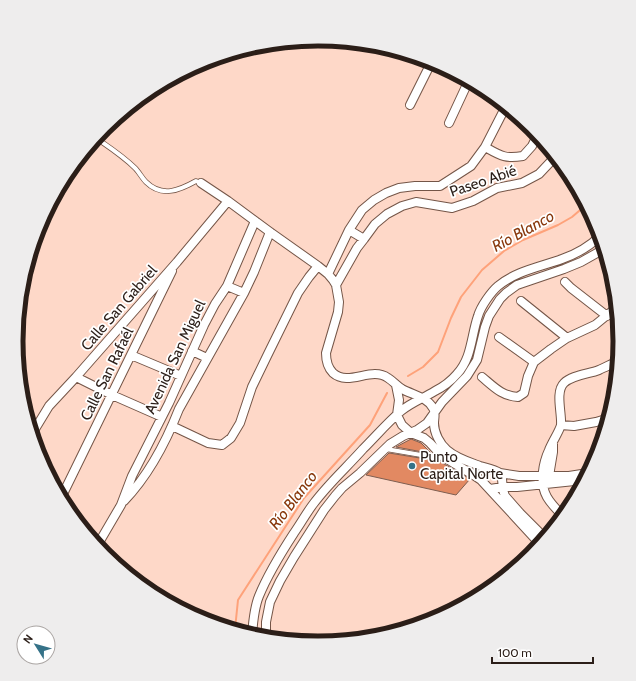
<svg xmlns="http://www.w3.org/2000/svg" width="636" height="681" viewBox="0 0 636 681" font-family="Cabin,sans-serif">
  <rect width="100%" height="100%" fill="#fed8c8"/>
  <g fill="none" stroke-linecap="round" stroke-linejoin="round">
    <path stroke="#fea27a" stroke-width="2" d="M408,376L423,367L438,352L451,318L461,297L482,270L504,251L523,240L558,225L572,217L586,205
      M235,629L238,600L304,498L370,425L387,393"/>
  </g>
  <path fill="#e28962" stroke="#7e5e50" d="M411,439L421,443L439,461L470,479L456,495L366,475L389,453L426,459L429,458L430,455L428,453L396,447Z"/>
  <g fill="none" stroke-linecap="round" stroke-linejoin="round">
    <g stroke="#745547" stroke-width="5.5">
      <path id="lane" d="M96,138C109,147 123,156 135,168C139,172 142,178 146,182C162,198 180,190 196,181L201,183
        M386,449L427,456"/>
    </g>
    <g stroke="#745547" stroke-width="10">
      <path id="street" d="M410,105L432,61
        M449,123L469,80
        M485,147C501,156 505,159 523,156L532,146L538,134
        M201,183L228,201L270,232L318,266L328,274L333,280L336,285L339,302L338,312L326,353C326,360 327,367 333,373C349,387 371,366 388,378C393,381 397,386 402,389C413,395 427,397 433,408C436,413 434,418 434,423C434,433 440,444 447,450C456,458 469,462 480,466C487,468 494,469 500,473L502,479L503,490L505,496L520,513L545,538
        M349,230L364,239
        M606,259L608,262
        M328,274L349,230L362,210L374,200L386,193L399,188L415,186H440L471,166L485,147L506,106
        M565,282L571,288L607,316
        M336,285L357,248L364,239L375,224L387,214L402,206L416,202L452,208L473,201L497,188L522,183L539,174L556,156
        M227,286L244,293
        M521,301L567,338
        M499,337L534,362
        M192,351L207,358
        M131,355L181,376
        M76,377L112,395L162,417
        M482,377C494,387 502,396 518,397L524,393L528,376L534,362L551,349L567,338L595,325L617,307
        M396,385L399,400L397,415L402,425L411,433L424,438L430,443L442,456L475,476L481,480L540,544
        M561,425L574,426L596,422L609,418
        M172,426L208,443L222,445L231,438L240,423L252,387L267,356L298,293L309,277L318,266
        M32,434L49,406L76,377L177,262L228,201
        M500,473L519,476H569L588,473
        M549,480V476L553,452V444
        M490,489L503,487H517L584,480
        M61,498L172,271
        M124,501C149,475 166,442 179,409L244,293L254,272L270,232
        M563,516C557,510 551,504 547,497C539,483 543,463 549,450C552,442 559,432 561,425C562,413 555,392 564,383C572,375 589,374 599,370C605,367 612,364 618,361
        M97,546L121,505L132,476L169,403L204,325L215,304L227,286L255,221
        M252,635C253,622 254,608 259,596C268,574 281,553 294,533C301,523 307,512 314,503C329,483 347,467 363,449C376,436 388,422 401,411C412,402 424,398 435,391C443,387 451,381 457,374C472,358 471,336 478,316C481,306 491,292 498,286C516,271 540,267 562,259C576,254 589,247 600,236
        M266,637V622L270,602L280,581L294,557L324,510L335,496L342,488L360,473L390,444L403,436L417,430L427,423L442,402L467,376L477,360L485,327L489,316L500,299L506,293L517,285L564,269L581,262L604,249"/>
    </g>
    <use href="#lane" stroke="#fff" stroke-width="4"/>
    <use href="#street" stroke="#fff" stroke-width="8"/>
  </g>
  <circle fill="#357288" stroke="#fff" stroke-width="1.5" cx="412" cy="466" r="4"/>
  <g text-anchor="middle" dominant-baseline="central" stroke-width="3.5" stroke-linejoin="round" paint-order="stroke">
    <g font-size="15" fill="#2b1e18" stroke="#fff">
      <text transform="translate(483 181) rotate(-19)">Paseo Abié</text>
      <text transform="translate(119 308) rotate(-49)">Calle San Gabriel</text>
      <text transform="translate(175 357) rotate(-65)">Avenida San Miguel</text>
      <text transform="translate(107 374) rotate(-64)">Calle San Rafaél</text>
    </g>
    <g font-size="15" fill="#2b1e18" stroke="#fff" text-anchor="start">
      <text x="420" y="457">Punto<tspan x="420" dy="17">Capital Norte</tspan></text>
    </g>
    <g font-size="16" font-style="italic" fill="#89390d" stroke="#fff">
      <text transform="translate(523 231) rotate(-29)">Río Blanco</text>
      <text transform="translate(293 500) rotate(-53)">Río Blanco</text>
    </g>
  </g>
  <path d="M0 0H636V681H0ZM23 341a295 295 0 1 1 590 0a295 295 0 1 1-590 0Z" fill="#eeeded" fill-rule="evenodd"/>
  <path fill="none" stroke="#2b1e18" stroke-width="5" d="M23 341a295 295 0 1 1 590 0a295 295 0 1 1-590 0Z"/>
  <g transform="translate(36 645) rotate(307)"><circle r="19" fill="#ffffff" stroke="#aaa5a3"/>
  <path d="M0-3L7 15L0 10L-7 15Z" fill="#357288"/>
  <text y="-6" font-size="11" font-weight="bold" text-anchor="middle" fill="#2b1e18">N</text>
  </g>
  <path d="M492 657v6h101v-6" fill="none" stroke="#2b1e18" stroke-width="2"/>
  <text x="498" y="657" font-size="12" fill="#2b1e18" stroke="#ffffff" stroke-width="3" paint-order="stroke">100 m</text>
</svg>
